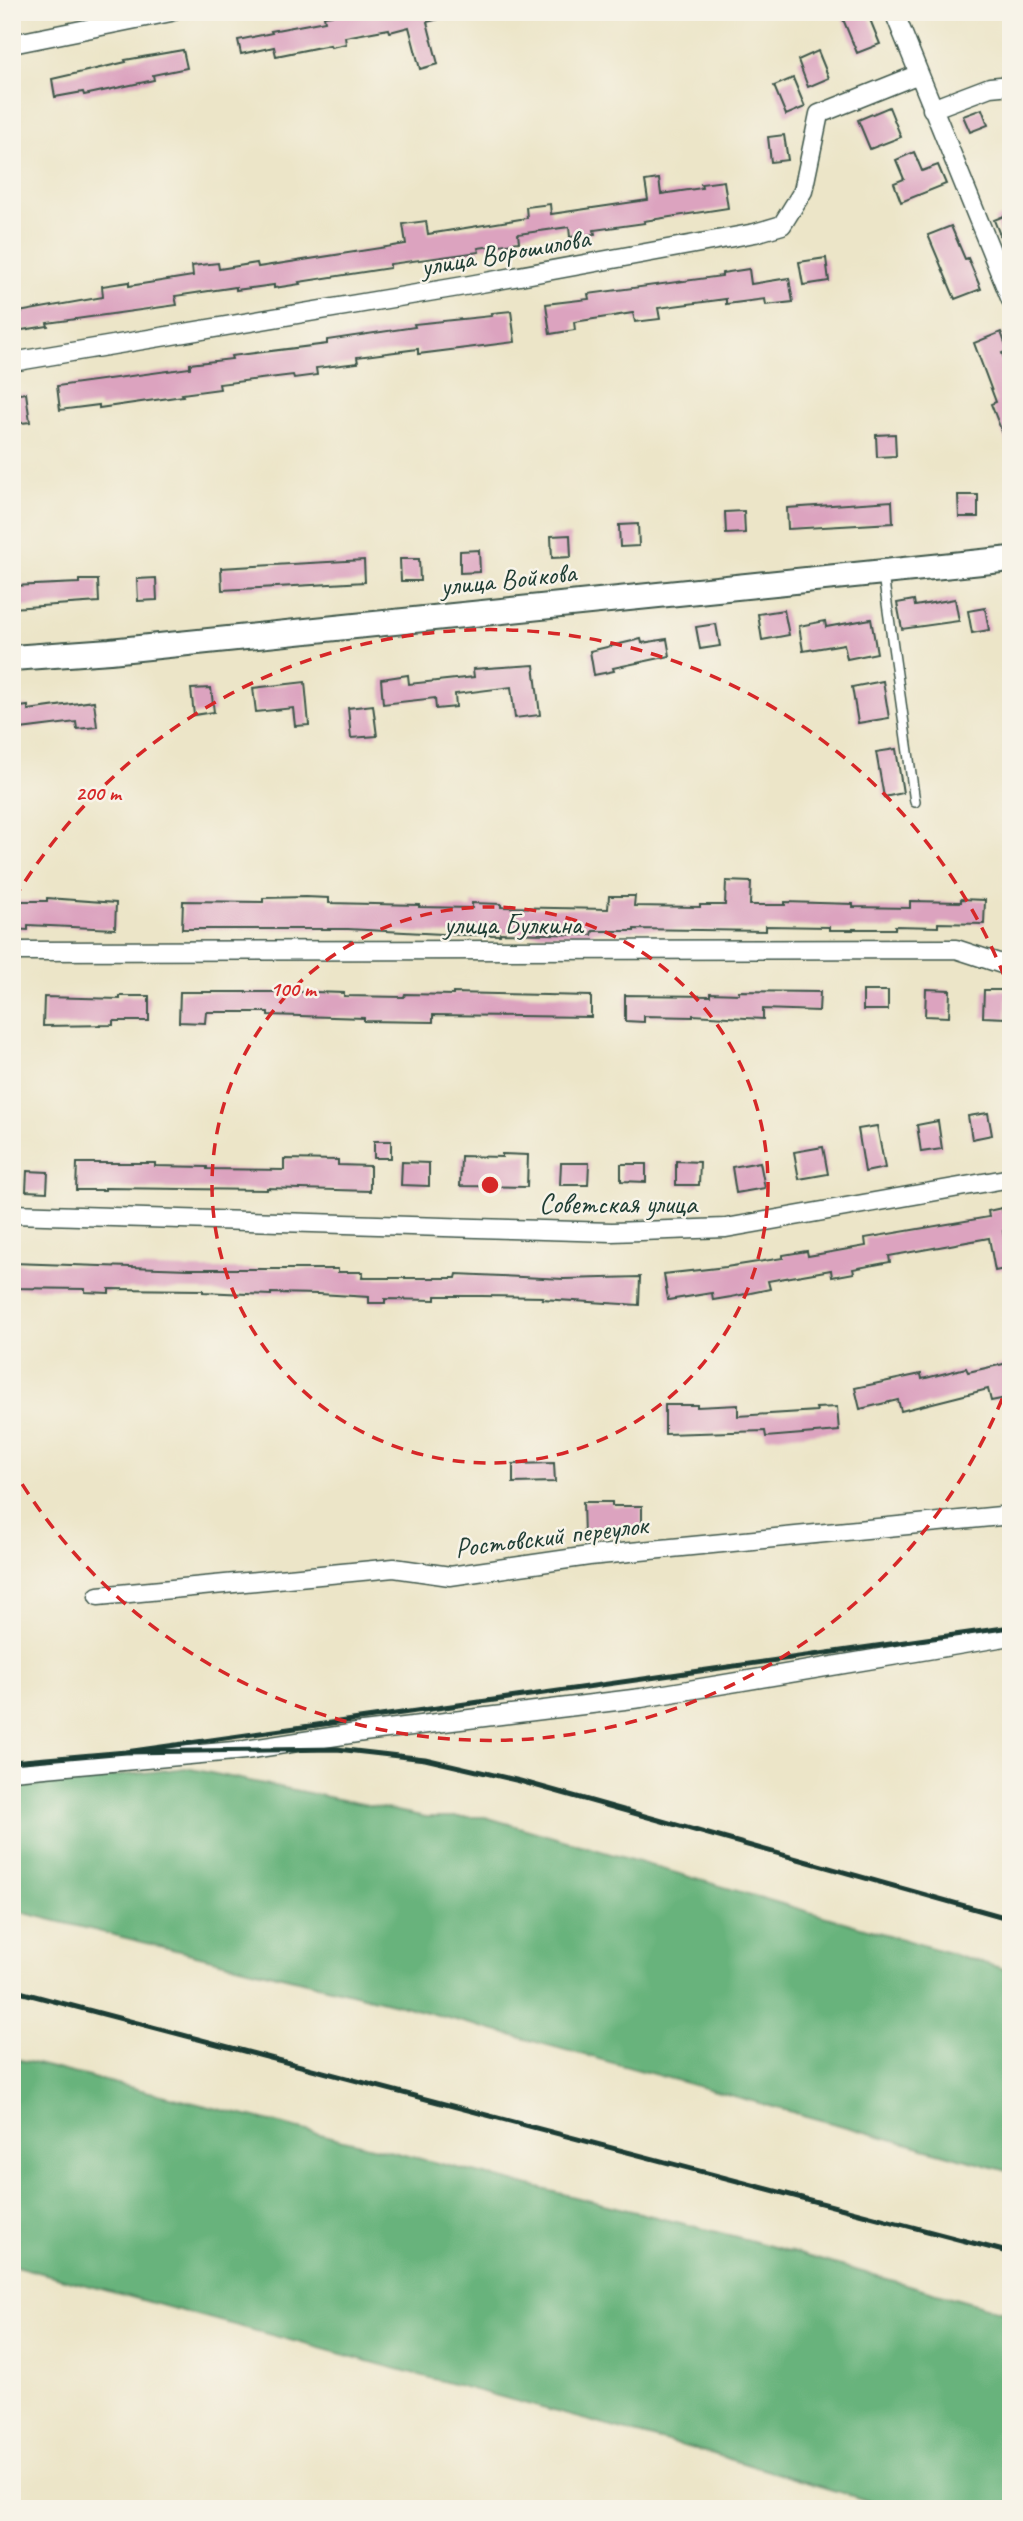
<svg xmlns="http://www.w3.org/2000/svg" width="1023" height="2521" viewBox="0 0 1023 2521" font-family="Caveat,sans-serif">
  <rect width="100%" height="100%" fill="#f7f3e8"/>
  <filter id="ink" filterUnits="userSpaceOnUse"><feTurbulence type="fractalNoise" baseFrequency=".0143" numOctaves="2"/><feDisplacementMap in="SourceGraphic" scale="14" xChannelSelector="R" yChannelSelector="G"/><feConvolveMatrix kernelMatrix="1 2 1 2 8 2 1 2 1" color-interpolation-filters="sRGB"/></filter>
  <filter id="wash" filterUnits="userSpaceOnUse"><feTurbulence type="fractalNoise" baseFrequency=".00686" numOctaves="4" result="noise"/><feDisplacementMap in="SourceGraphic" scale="28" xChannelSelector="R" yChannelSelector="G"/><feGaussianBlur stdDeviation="1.57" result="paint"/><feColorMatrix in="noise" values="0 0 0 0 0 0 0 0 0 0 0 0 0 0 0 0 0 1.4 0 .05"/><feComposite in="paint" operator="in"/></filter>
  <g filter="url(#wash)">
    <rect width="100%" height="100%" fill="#ece5c8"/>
    <path fill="#68b37b" stroke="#447858" stroke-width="2" d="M186,1768L426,1817H485L1011,1971V2172L412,2008L12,1910V1788Z
      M12,2058L749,2240L1011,2314V2509H896L716,2455L12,2265Z"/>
    <g id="blocks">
      <path fill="#dca3bf" d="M354,12H446L447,17L427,22L438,64L420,69L409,27L390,32L389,29L345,37L346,44L331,47L330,45L276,56L274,47L241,54L238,40L272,33L271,31L325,21L324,16Z
        M840,12H867L880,44L857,53Z
        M183,50L187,68L153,75L154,80L84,95L83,92L55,97L52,79L126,62L125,60Z
        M818,51L829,78L808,87L798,60Z
        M793,78L805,107L786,115L774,86Z
        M889,107L901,137L870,149L858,120Z
        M982,109L988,125L970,132L963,116Z
        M784,135L788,160L771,162L768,137Z
        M914,152L922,171L938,165L946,184L901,202L894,183L904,179L896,160Z
        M659,179L661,194L702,188L701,184L724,181L728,208L644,221L645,223L594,230L595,234L570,237L569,227L518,234L519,242L478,248L479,252L390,264V268L299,282L300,284L274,288V285L236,290V287L175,296L177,305L47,323L48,326L15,331L13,313L103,297L102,286L129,282V286L193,276L192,266L218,263L219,269L257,263L258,267L406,244L403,224L426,221L428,234L527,218L526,207L550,204L551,214L648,200L645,181Z
        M1011,213V260H1010L994,220Z
        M951,226L965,259L968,258L981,289L955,299L928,235Z
        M826,258L829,281L803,285L799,262Z
        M749,269L751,284L789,278L793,302L766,305L765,299L726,304V299L658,308L660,319L635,322L633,313L574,322L575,330L550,334L546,304L589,299L588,294L722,276V273Z
        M511,311L515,342L418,354V349L357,357L358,363L316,368L317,375L294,378L293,375L219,384L220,389L182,394L183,396L99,408V405L60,410L57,386L190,368V364L232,359L231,356L327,344V340L415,327L414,324L492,316L491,313Z
        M1001,332L1008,351L1002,353L1011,376L1010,452L991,404L996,402L974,343Z
        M26,393L30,422L12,424V395Z
        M895,434L896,456L877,457L876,435Z
        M958,495H978V517H959Z
        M892,501L893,523L788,529L787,508Z
        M744,511L745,533L726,534L725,512Z
        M638,524L639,546L620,547L619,525Z
        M570,535L571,557L552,558L551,536Z
        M479,550L480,572L460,573V551Z
        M400,559H419L420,581H401Z
        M364,560L365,582L222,590L221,568Z
        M156,578L157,600L138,601L137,579Z
        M79,580H98L99,602L12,608V586L79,583Z
        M955,599L959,621L902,629L897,603L914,600L915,606Z
        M985,608L989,630L972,633L968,611Z
        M784,610L789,635L762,640L758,614Z
        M871,619L877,653L847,659L844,644L803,651L799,626L825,621L826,627Z
        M716,624L720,646L700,649L696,627Z
        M641,639L642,643L667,639L670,656L613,668L614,671L594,675L590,651Z
        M534,665L540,715L515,718L511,687L455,694L456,707L436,709L435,698L383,704L381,679L408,675L409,684L474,677L473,669Z
        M883,681L889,718L858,723L852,687Z
        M305,682L309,725L295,726L293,708L256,712L253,688Z
        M211,688L214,712L194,715L191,689Z
        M94,701L97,727L77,729L76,722L12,730V708L28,706V710Z
        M373,705L377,736L351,738L348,708Z
        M896,749L903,793L884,797L876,752Z
        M726,881L751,882L750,905H785V902L853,904V907L910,908V901L961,902V899L985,900L984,924L938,923V927L895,926V929H853V930H829V927L766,926V931L634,929V931H593L592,935L500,933V935H461L348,929H182L183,901L263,902V898L305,897L329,898V903L419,905V907L472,908V903L501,904V907L608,909L609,896H635L634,906L700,907V905H725Z
        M47,898L116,903L115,929L28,925V930L12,929V901H47Z
        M926,989L950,990L949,1017L925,1016Z
        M984,990H1007L1006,1018L983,1017Z
        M739,991L820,992L819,1011L763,1009V1019L693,1015V1017L644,1016V1022L625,1021V995L710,996V993L739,994Z
        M863,991H888V1010H863Z
        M180,992H314L344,993V996L404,997L405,994L453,995V993L591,996V1017L433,1015V1022L364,1021V1018L268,1015V1012H206L205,1023L179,1022Z
        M120,996H149V1021H113V1025L43,1026L44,997L120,999Z
        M988,1113L992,1135L972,1139L968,1116Z
        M938,1121L942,1149L921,1152L917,1125Z
        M877,1126L885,1168L865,1172L858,1129Z
        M374,1141H391V1158H374Z
        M823,1147L828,1174L799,1179L794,1152Z
        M502,1154L528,1155L527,1187L460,1186L461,1156L502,1157Z
        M284,1159L338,1160V1165L370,1166V1191L267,1188V1190L105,1188V1190H76L77,1163H155V1166L207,1167V1169L284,1170Z
        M676,1161L700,1162L699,1185H676Z
        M402,1162L429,1163V1186L401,1185Z
        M760,1162L765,1188L736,1193L732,1167Z
        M561,1163H589L588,1185H560Z
        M621,1164H646V1182L621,1181Z
        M27,1171L48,1172L47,1192L26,1191Z
        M1002,1208L1006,1230L1003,1231L1009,1268L995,1271L989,1238L889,1256L890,1262L853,1269L854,1273L832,1277L831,1270L768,1281L770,1289L731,1297L713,1300L712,1293L668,1300L664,1274L726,1267L783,1258V1255L807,1251L808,1256L866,1246L865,1238L989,1217L988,1211Z
        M12,1263L189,1269H338V1272H363L362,1278H456L457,1274L564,1279L640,1277L639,1305L542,1299L543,1297L481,1296H435V1300L385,1299V1303H369V1297L319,1294L271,1293V1295L203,1292V1290L109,1289V1293L85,1292V1289L12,1288Z
        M1008,1363L1011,1376V1397L991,1401L988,1389L901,1411L898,1400L860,1409L855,1388L921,1374L922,1379L966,1368L968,1372Z
        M665,1405H697V1407L738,1405V1416L817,1411L816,1408L837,1407L839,1431L766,1437L765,1431L665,1434Z
        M554,1463L555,1482L513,1483V1464Z
        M583,1502H612V1506H642V1531H613V1535L584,1536Z"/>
    </g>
  </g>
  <g filter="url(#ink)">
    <use href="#blocks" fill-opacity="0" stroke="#3e564a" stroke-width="2"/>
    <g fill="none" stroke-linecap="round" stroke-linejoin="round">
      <g stroke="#3e564a" stroke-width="12">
        <path id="service" d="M883,575L915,802"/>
      </g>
      <g stroke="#3e564a" stroke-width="21">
        <path id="minor" d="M894,12L1011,300
          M12,44L171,12
          M932,109L990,87L1011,85
          M12,362L470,285L755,233L782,225L803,191L819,114L919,74
          M12,951L956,949L1011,967
          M12,1214L612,1232L726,1228L1011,1178
          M98,1596L394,1568L450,1576L589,1556L1011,1515
          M12,1771L245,1750L363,1732L641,1698L1011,1636"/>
      </g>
      <g stroke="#3e564a" stroke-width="28">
        <path id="secondary" d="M12,658L110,651L1011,559"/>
      </g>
      <use href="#service" stroke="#fff" stroke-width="9"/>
      <use href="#minor" stroke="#fff" stroke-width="18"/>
      <use href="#secondary" stroke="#fff" stroke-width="24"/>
      <path stroke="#1f3d34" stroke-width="5" d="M1011,1627L126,1752L337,1749L425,1759L520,1781L1011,1919
        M12,1762L126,1752
        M12,1990L1011,2253"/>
    </g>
  </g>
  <g fill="none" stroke="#d62828" stroke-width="3.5" stroke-dasharray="12 9">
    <circle cx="490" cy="1185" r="278"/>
    <path d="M1010 1379A555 555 0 0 1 14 1471M14 899A555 555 0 0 1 1010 991"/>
  </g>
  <g text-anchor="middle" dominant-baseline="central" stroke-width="5" stroke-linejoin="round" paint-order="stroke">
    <g font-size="28" fill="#1f3d34" stroke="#f7f3e8">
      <text transform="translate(505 252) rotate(-10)">улица Ворошилова</text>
      <text transform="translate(508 579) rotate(-6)">улица Войкова</text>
      <text x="513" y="924">улица Булкина</text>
      <text x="618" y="1203">Советская улица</text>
      <text transform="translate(551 1536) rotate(-7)">Ростовский переулок</text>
    </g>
  </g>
  <circle cx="490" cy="1185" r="10" fill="#d62828" stroke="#f7f3e8" stroke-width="3.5"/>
  <g font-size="21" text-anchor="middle" font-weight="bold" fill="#d62828" stroke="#f7f3e8" stroke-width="5" stroke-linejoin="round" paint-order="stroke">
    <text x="98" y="800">200 m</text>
    <text x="293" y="996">100 m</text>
  </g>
  <rect width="1023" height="2521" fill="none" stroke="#f7f3e8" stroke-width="42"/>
</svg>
